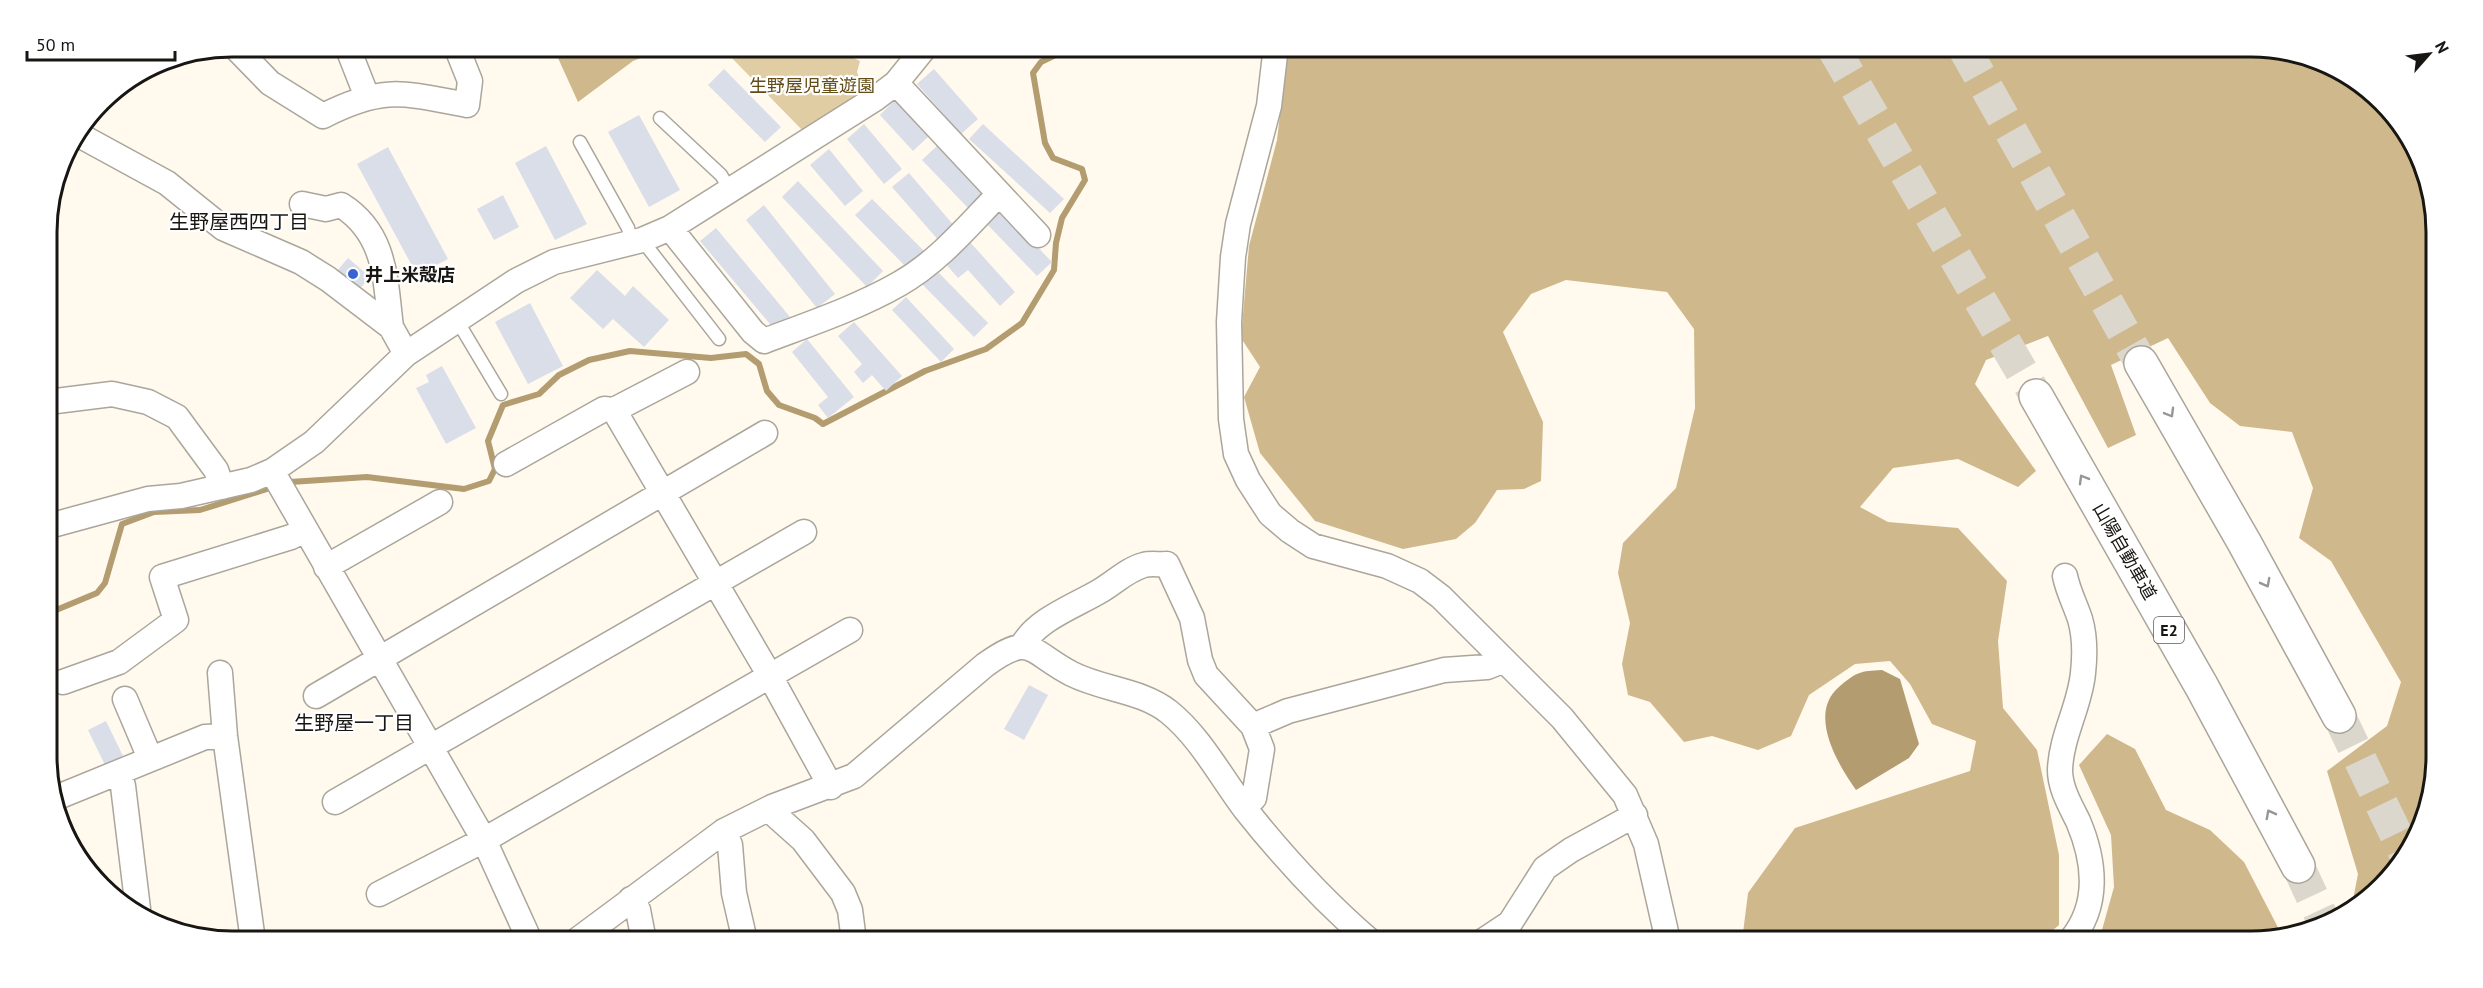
<svg xmlns="http://www.w3.org/2000/svg" width="2483" height="988" viewBox="0 0 2483 988" font-family="'PT Sans','Noto Sans JP',sans-serif">
  <rect width="100%" height="100%" fill="#fff9ee"/>
  <path fill="#e1cda4" d="M731,46L831,47L860,61L857,72L867,98L806,134L725,51Z"/>
  <path fill="#cfb98c" d="M2251,46L2311,56L2391,110L2422,161L2435,207L2436,756C2433,775 2433,798 2426,817C2413,853 2385,892 2351,910L2358,874L2327,771L2387,726L2401,682L2331,561L2299,538L2313,488L2292,432L2240,426L2210,403L2168,338L2111,365L2136,435L2108,448L2048,336L1986,360L1975,384L2036,471L2018,487L1958,459L1893,468L1860,507L1888,522L1958,528L2007,581L1998,641L2003,708L2037,750L2059,855V925L2040,941H1742L1748,893L1795,828L1970,771L1976,741L1932,724L1910,684L1890,661L1855,664L1809,695L1791,736L1758,750L1712,736L1684,742L1650,702L1628,695L1622,664L1630,623L1618,573L1623,543L1676,488L1695,408L1694,329L1667,292L1566,280L1531,294L1503,332L1543,422L1541,481L1524,489L1497,490L1475,523L1456,539L1403,549L1315,521L1260,453L1244,397L1260,367L1241,338L1249,246L1277,140L1288,47Z
    M553,47H668L633,61L578,102Z
    M2107,734L2135,749L2166,810L2210,830L2244,862L2283,937L2263,941H2096L2100,937L2114,887L2111,835L2079,765Z"/>
  <path fill="#b29c70" d="M1882,670L1900,679L1919,744L1909,758L1856,790C1837,763 1807,713 1840,686C1857,672 1860,671 1882,670Z"/>
  <g fill="none" stroke-linecap="round" stroke-linejoin="round">
    <path stroke="#b29c70" stroke-width="6" d="M290,482L367,477L464,489L489,481L495,469L488,441L503,405L539,394L559,375L589,360L630,351L711,358L746,354L759,364L767,391L779,405L815,418L823,424L925,371L986,349L1022,323L1054,270L1056,243L1062,218L1085,180L1082,169L1053,158L1045,143L1033,73L1041,62L1074,46
      M49,613L97,593L105,583L122,524L154,512L200,510L267,489"/>
  </g>
  <path fill="#d9dee9" d="M724,69L781,127L765,142L708,85Z
    M934,69L978,119L961,134L917,84Z
    M139,74L132,89L123,84Z
    M896,99L930,135L913,151L880,115Z
    M639,115L680,190L649,207L608,132Z
    M864,124L902,169L884,184L847,139Z
    M983,124L1064,199L1050,213L969,139Z
    M939,144L986,193L969,209L922,160Z
    M546,146L587,224L555,240L515,163Z
    M388,147L448,259L417,275L357,164Z
    M829,149L863,191L845,206L810,165Z
    M909,173L956,228L940,242L892,187Z
    M798,181L883,271L867,287L782,197Z
    M503,195L519,227L494,240L477,209Z
    M872,199L927,254L910,271L855,215Z
    M764,205L835,294L817,308L746,220Z
    M1000,208L1052,262L1037,276L985,222Z
    M716,228L790,317L775,330L700,241Z
    M969,241L1015,292L1000,306L968,270L958,278L945,263Z
    M348,258L370,277L358,291L337,271Z
    M597,270L625,296L633,286L669,320L644,347L613,319L603,329L570,298Z
    M936,270L988,323L974,337L922,284Z
    M906,297L954,349L941,362L892,310Z
    M530,303L563,366L528,384L495,322Z
    M854,322L902,376L886,391L872,375L863,383L854,372L862,364L838,336Z
    M807,339L854,397L828,418L818,405L828,397L792,352Z
    M442,366L476,428L446,444L416,388L429,382L426,375Z
    M1029,685L1048,695L1024,740L1004,729Z
    M106,721L123,756L105,765L88,730Z"/>
  <g fill="none" stroke-linecap="round" stroke-linejoin="round">
    <path stroke="#dcd7cd" stroke-width="33" stroke-dasharray="33 16" stroke-linecap="butt" d="M1832,46L2036,396
      M1963,46L2141,363
      M2339,716L2406,855
      M2298,866L2325,924"/>
    <g stroke="#aba69b" stroke-width="15">
      <path id="lane" d="M660,118L721,175L730,190
        M580,142L628,228L632,242
        M642,240L719,339
        M458,322L501,394"/>
    </g>
    <g stroke="#aba69b" stroke-width="27">
      <path id="street" d="M234,46L270,83L323,116C384,85 403,93 467,105L470,81L456,46
        M347,46L367,97
        M1276,46L1269,106L1238,224L1233,257L1229,322L1231,419L1236,454L1248,480L1270,514L1290,531L1313,546L1387,566L1420,581L1441,597L1562,718L1625,795L1646,844L1668,941
        M896,83L1038,235
        M79,135L167,183L223,228L301,262L328,279L391,327L406,354
        M302,204L326,209L341,205C387,234 385,281 391,327
        M670,228L753,332L764,341C809,324 857,308 899,284C938,262 967,227 998,195
        M48,402L112,394L148,402L177,417L216,470L222,487
        M614,410L770,676L831,787
        M506,464L604,409L614,410L687,372
        M272,471L484,840L530,941
        M49,526L148,499L181,496L251,480L272,471L314,442L406,354L516,281L554,262L642,240L670,228L876,98L896,83L926,46
        M326,567L440,502
        M2065,576C2068,591 2075,604 2080,619C2085,636 2085,655 2083,673C2080,706 2061,736 2060,770C2060,788 2070,805 2078,821C2095,861 2100,906 2070,941
        M1022,646C1037,619 1075,606 1100,591C1114,583 1128,569 1144,565C1151,563 1160,565 1167,564L1192,618L1200,660L1206,675L1253,726L1262,749L1254,798L1245,807
        M220,673L225,736L253,941
        M63,682L119,662L176,620L162,577L291,537L305,530
        M316,696L765,433
        M125,699L150,758
        M1253,726L1288,711L1444,670L1487,667L1502,661
        M119,772L123,786L138,909
        M53,799L205,737L225,736
        M335,802L804,532
        M772,807L775,815L803,840L843,893L850,910L854,941
        M724,831L730,845L734,893L745,941
        M379,894L484,840L850,630
        M631,899L638,910L644,941
        M576,941L724,831L772,807L854,776L985,665C1032,631 1029,652 1072,674C1104,690 1141,690 1169,712C1200,737 1221,777 1245,809C1284,858 1322,900 1370,941
        M1483,941L1510,923L1545,868L1571,850L1635,815"/>
    </g>
    <g stroke="#aba69b" stroke-width="36">
      <path id="highway" d="M2141,363L2244,542L2339,716
        M2036,396L2202,687L2298,866"/>
    </g>
    <use href="#lane" stroke="#fff" stroke-width="12"/>
    <use href="#street" stroke="#fff" stroke-width="24"/>
    <use href="#highway" stroke="#fff" stroke-width="33"/>
  </g>
  <defs><path id="oneway-chevron" d="M-2-3.5L2.5 0L-2 3.5" fill="none" stroke-width="1.6" stroke-linecap="round" stroke-linejoin="round" transform="scale(1.5)"/></defs>
  <g stroke="#979694">
    <use href="#oneway-chevron" transform="translate(2170 413) rotate(60)"/>
    <use href="#oneway-chevron" transform="translate(2083 479) rotate(-120)"/>
    <use href="#oneway-chevron" transform="translate(2266 583) rotate(62)"/>
    <use href="#oneway-chevron" transform="translate(2270 814) rotate(-118)"/>
  </g>
  <circle fill="#3864d4" stroke="#fff" stroke-width="2" cx="353" cy="274" r="6"/>
  <g text-anchor="middle" dominant-baseline="central" stroke-width="4.5" stroke-linejoin="round" paint-order="stroke">
    <rect fill="#fff" stroke="#5d5c59" stroke-width="1.5" x="2154" y="617" width="30" height="26" rx="4.5"/>
    <g font-size="16" font-weight="bold" fill="#181612">
      <text x="2169" y="630">E2</text>
    </g>
    <g font-size="18" fill="#634c16" stroke="#fff">
      <text x="812" y="85">生野屋児童遊園</text>
    </g>
    <g font-size="18" font-weight="bold" fill="#181612" stroke="#fff" text-anchor="start">
      <text x="365" y="274">井上米殻店</text>
    </g>
    <g font-size="18" fill="#181612" stroke="#fff">
      <text transform="translate(2125 551) rotate(60)">山陽自動車道</text>
    </g>
    <g font-size="20" fill="#181612" stroke="#fff">
      <text x="239" y="222">生野屋西四丁目</text>
      <text x="354" y="723">生野屋一丁目</text>
    </g>
  </g>
  <path d="M0 0H2483V988H0ZM232 57H2251A175 175 0 0 1 2426 232V756A175 175 0 0 1 2251 931H232A175 175 0 0 1 57 756V232A175 175 0 0 1 232 57Z" fill="#fff" fill-rule="evenodd"/>
  <path fill="none" stroke="#181612" stroke-width="3" d="M232 57H2251A175 175 0 0 1 2426 232V756A175 175 0 0 1 2251 931H232A175 175 0 0 1 57 756V232A175 175 0 0 1 232 57Z"/>
  <g transform="translate(2429 54) rotate(62)" stroke="#ffffff" stroke-width="4.5" paint-order="stroke">
  <path d="M0-4.5L10 22L0 15L-10 22Z" fill="#181612"/>
  <text y="-9" font-size="16" font-weight="bold" text-anchor="middle" fill="#181612">N</text>
  </g>
  <path d="M27 51v9h148v-9" fill="none" stroke="#181612" stroke-width="3"/>
  <text x="36" y="51" font-size="18" fill="#181612" stroke="#ffffff" stroke-width="4.5" paint-order="stroke">50 m</text>
</svg>
